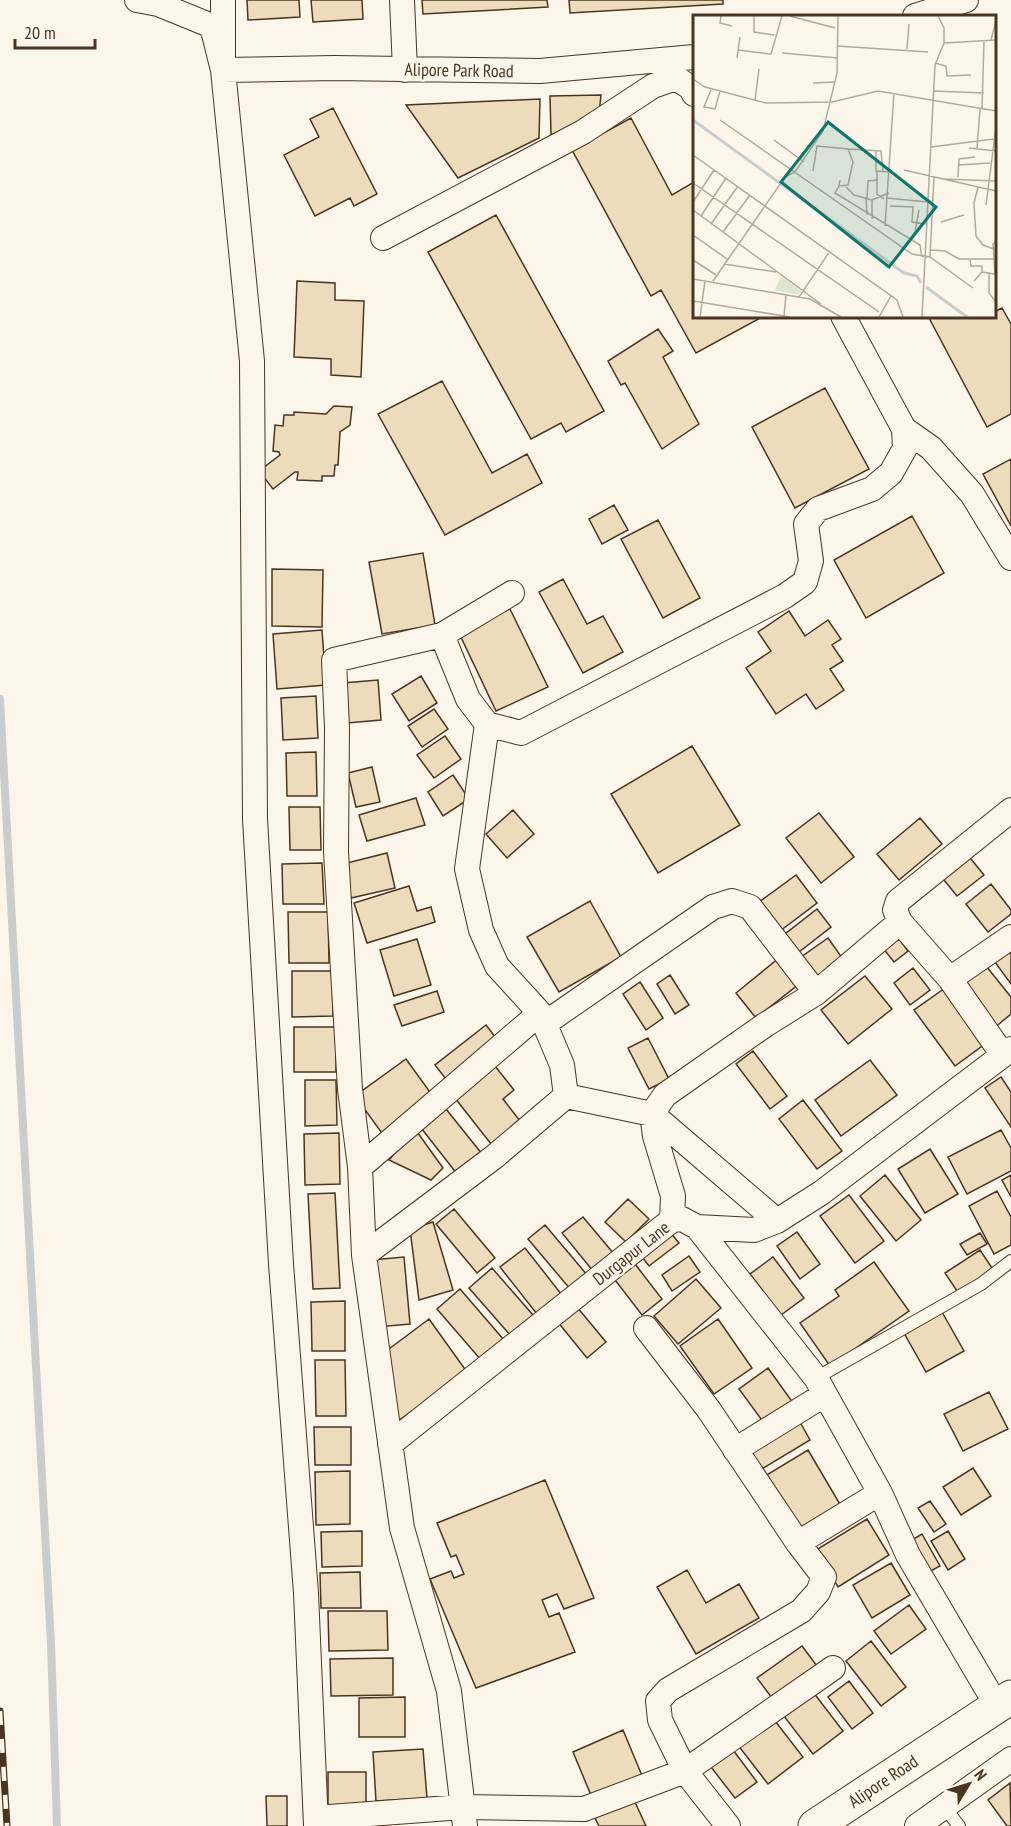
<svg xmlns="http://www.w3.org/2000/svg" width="1011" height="1826" viewBox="0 0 1011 1826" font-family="'PT Sans Narrow',sans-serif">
  <rect width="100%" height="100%" fill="#fbf6e9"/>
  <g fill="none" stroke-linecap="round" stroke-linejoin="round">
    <path stroke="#c9cecd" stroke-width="8" d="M0,699L51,1644L57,1826"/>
  </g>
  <path fill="#ecdcbc" stroke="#4a3520" stroke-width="1.5" d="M247,0H299L300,17L248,20Z
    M311,0H362L363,19L313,22Z
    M422,0H547L548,7L423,14Z
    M569,0H723V4L570,13Z
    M601,95L599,114L551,135L550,96Z
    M540,99L539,138L458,178L406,105Z
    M333,108L377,194L354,206L350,198L315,216L284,155L319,137L310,119Z
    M631,118L672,195L694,182V316H764L696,353L661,290L651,296L572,150Z
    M496,215L604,411L566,432L561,423L531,439L428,252Z
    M297,281L335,283V300L364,301L361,377L331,375V359L294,357Z
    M1002,308L1011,324V414L987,427L928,316H994V312Z
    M658,329L673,351L663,357L699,424L662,449L625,383L621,385L608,361Z
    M442,381L492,473L527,454L542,483L445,535L378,414Z
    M825,388L869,469L795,508L752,427Z
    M334,406L352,407L350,425L340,432L338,465H335L334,476H322V481L297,480L298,472H295L273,489L259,471L280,455L279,452L273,451L275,425L283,426L284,415H294V412L326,414Z
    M1011,459V526L983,474Z
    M614,505L628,530L602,544L589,519Z
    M912,516L944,573L866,618L834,560Z
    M658,520L700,598L663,618L621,539Z
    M423,553L435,625L382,634L369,562Z
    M272,569L323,570L322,627L272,626Z
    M563,579L587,624L603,616L623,652L583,673L539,592Z
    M510,609L548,687L496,711L459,633Z
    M789,611L805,636L828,620L841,639L832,645L843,661L830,669L844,690L816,709L806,694L776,714L746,668L771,651L758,632Z
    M322,630L326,685L277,689L273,634Z
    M421,676L437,703L409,721L392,694Z
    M378,680L381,720L347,723L343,683Z
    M316,696L318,738L283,740L281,698Z
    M434,709L448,729L422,747L408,726Z
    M445,736L461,759L434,778L417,755Z
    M692,746L740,825L658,873L611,794Z
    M316,752L317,796H287L286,753Z
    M372,767L380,802L356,807L348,773Z
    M453,775L469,799L443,816L428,792Z
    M416,798L425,825L367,841L359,815Z
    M289,807H320L321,850H290Z
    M513,810L534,834L507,858L486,834Z
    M819,813L854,857L821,883L786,838Z
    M920,818L942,844L899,880L877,854Z
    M387,853L395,888L351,898L343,864Z
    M966,853L984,875L957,896L940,875Z
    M322,863L324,904H283L282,864Z
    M796,875L817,903L780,931L759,902Z
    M991,884L1011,910V914L988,932L966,904Z
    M409,886L417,911L431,907L435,922L367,943L354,903Z
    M590,901L621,957L559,992L527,937Z
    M817,909L831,927L799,952L785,934Z
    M288,912H328L329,963H289Z
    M893,931L908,951L894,962L878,942Z
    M828,938L845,962L811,986L794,962Z
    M417,939L431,985L394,996L380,950Z
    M1011,945V984L992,958Z
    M779,958L799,984L756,1018L736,993Z
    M986,966L1011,997V1014L993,1029L959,988Z
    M913,968L930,990L910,1005L894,983Z
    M292,971H332L333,1016L292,1017Z
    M670,975L689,1005L675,1014L657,984Z
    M865,976L892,1009L848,1044L821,1010Z
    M640,982L663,1018L646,1030L623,994Z
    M948,986L989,1041L955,1066L914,1010Z
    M437,991L444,1012L402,1026L394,1005Z
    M486,1025L500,1043L449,1083L435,1065Z
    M294,1027H336V1072H294Z
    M648,1038L669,1079L649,1089L628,1048Z
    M753,1051L787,1096L770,1109L736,1064Z
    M406,1059L435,1099L384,1136L355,1096Z
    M870,1060L897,1095L841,1136L815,1100Z
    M491,1061L514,1090L503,1099L524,1126L495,1149L451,1093Z
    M1001,1077L1011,1092V1127L985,1088Z
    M305,1080H336L337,1125L305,1126Z
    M803,1100L842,1151L817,1169L779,1119Z
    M442,1104L486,1159L461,1179L418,1124Z
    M415,1129L443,1168L431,1180L389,1160Z
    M1001,1130L1011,1148V1171L967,1194L948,1157Z
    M339,1133L340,1184L305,1185L304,1134Z
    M930,1149L958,1194L925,1213L898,1169Z
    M885,1175L921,1220L896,1241L860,1196Z
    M1011,1175V1197L1002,1180Z
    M997,1191L1011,1217V1245L994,1254L969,1206Z
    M335,1193L340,1288L313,1289L308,1194Z
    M849,1195L884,1241L855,1263L820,1216Z
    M628,1199L649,1219L626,1242L605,1222Z
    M454,1209L495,1258L477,1273L436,1224Z
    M583,1217L614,1254L593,1271L562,1233Z
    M433,1222L453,1290L419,1300L410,1229Z
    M545,1225L588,1276L571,1290L528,1239Z
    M669,1231L679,1243L649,1266L639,1253Z
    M797,1232L820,1264L800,1279L777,1246Z
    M980,1233L987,1244L967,1255L960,1244Z
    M525,1248L562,1295L537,1314L500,1267Z
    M980,1250L994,1271L959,1294L945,1273Z
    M689,1256L700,1272L672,1291L662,1275Z
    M404,1257L410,1324L377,1327L371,1260Z
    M773,1257L804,1298L781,1315L750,1274Z
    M874,1262L909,1311L830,1366L800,1323L839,1296L835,1290Z
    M635,1264L662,1299L642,1315L615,1280Z
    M492,1268L533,1315L510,1335L469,1288Z
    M696,1279L721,1308L678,1344L654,1316Z
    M460,1289L504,1340L481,1360L437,1309Z
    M345,1301V1351H312L311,1302Z
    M572,1301L606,1342L587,1358L553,1316Z
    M942,1312L964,1351L926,1372L904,1333Z
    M429,1319L467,1372L395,1423L381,1355Z
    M718,1319L752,1368L714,1394L680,1346Z
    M315,1360H345L346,1416H316Z
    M768,1368L796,1407L767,1427L739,1389Z
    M989,1392L1008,1429L963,1451L944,1414Z
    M796,1415L810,1440L757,1472L742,1448Z
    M314,1427H351V1465H315Z
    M808,1450L844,1511L801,1536L765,1476Z
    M973,1468L991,1496L961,1515L943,1487Z
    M350,1471V1524L316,1525L315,1472Z
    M545,1480L594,1598L564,1609L557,1594L542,1600L549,1617L559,1613L575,1652L476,1688L430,1579L451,1571L454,1578L464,1574L456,1555L451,1557L437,1523Z
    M930,1501L946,1524L934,1532L918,1508Z
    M867,1519L889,1555L838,1587L816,1550Z
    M362,1531V1566L322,1567L321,1532Z
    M948,1531L965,1559L948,1570L931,1541Z
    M922,1534L940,1566L927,1573L910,1541Z
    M891,1563L910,1595L872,1618L853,1585Z
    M687,1570L706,1603L739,1584L759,1618L696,1654L657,1587Z
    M360,1572L361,1608H321L320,1573Z
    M909,1605L926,1629L891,1654L874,1631Z
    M328,1611H387L388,1650L329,1651Z
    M871,1641L906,1687L881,1706L846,1661Z
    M802,1646L817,1666L772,1698L757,1678Z
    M393,1658V1695L331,1696L330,1659Z
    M849,1681L873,1713L852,1729L828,1697Z
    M810,1688L843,1731L813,1754L780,1711Z
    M405,1697V1737H359V1698Z
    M772,1717L803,1757L768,1784L737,1744Z
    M623,1730L643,1778L593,1800L573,1752Z
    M423,1749L427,1798L376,1801L373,1752Z
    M733,1750L757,1782L735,1798L711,1767Z
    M328,1772H366V1807H328Z
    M1010,1783L1011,1826H1007L988,1800Z
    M266,1796H287V1826H267Z
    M634,1800L646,1826H599L595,1818Z"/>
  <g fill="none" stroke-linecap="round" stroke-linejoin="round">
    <g stroke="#4a3520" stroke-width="14">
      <path id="lane" d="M816,1378L981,1284L1011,1261
        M945,1808L959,1826"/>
    </g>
    <g stroke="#4a3520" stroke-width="26">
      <path id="street" d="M137,0L158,4L212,26L223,70L334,68L540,71L694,57
        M223,0V70L252,361L255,819L281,1264L306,1593L316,1826
        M402,0L405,70
        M915,16L966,0
        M383,238L583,132L653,86L676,78L691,88L694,94
        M904,429L931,448L972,494L1011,558
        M512,593L442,635L468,699L487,724L521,733L785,596L805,582L811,561L806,524L818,509L872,489L891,473L905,448L904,429L843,316
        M442,635L334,660L337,728L336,852L350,1089L360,1167L364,1255L402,1528L449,1691L465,1826
        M950,979L1011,937
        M544,1024L713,907L732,901L750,907L816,993
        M1003,1055L950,979L900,922L895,910L898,901L1011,810
        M566,1096L652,1114L777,1221
        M360,1167L540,1013
        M672,1220L673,1196L655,1136L652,1114L665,1095L765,1025L816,993L900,922
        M697,1227L816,1378L880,1493L908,1555L997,1706
        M364,1255L494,1157L566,1096L562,1065L540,1013L497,966L481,930L467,869L487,724
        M646,1328L709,1410L798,1543L824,1577L818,1592L801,1611L668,1690L658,1701L660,1720L685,1771L728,1826
        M390,1444L672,1220L682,1219L697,1227L754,1230L777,1221L821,1193L1011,1049
        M735,1450L824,1395
        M798,1543L880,1493
        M316,1818L463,1807L584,1809L685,1771L833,1668
        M917,1826L1011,1759"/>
    </g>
    <g stroke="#4a3520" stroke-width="35">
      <path id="secondary" d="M815,1826L1011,1697"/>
    </g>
    <use href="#lane" stroke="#fbf6e9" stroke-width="12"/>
    <use href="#street" stroke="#fbf6e9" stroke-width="24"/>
    <use href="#secondary" stroke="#fbf6e9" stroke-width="33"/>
    <g stroke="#4a3520" stroke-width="7">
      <path id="rail" d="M0,1711L7,1826"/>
    </g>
    <use href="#rail" stroke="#fbf6e9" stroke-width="4.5" stroke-dasharray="14" stroke-linecap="butt"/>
  </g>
  <g text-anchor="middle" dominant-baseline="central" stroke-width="4.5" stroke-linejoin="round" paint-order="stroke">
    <g font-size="18" fill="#4a3520" stroke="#fbf6e9">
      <text transform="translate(459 70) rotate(1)">Alipore Park Road</text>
      <text transform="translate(631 1253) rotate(-38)">Durgapur Lane</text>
      <text transform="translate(883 1781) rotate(-34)">Alipore Road</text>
    </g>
  </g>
  <g transform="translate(693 15)">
    <rect width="303" height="303" fill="#fbf6e9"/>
    <path d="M88,261L108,276L105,280L82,275Z" fill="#dce7d0"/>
    <path fill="none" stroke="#c9cecd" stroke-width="3" d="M0,105L211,258L224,261L228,268M233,272L274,302"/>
    <path fill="none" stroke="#b4a999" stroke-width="1.5" d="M28,1L27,8L39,11M61,1V17L81,20M97,1L142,13M298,25L303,6M251,28L303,25M144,31L235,37M214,34L216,9M45,35L78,39L89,1M89,38L145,43M44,43L47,22M242,48L253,51L254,61L278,60M0,64L12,72L73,88L139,87L185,76L303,96M120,68L142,67M18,75L11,92L22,94L27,76M240,76L291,78M62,85L66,54M289,93L291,27M27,105L219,239L237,242L280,273M81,125L111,147M238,132L301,124M276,133L303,136M284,133L287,94M155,134L188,136L190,156M183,135V156L197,157M0,140L204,285L210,302M265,150L297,148M211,155L303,176M120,156L124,131L155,134L160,147L155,170L146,171L147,165M184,157V179L191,184M265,162L266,144L282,142M251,164L303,166M0,168L186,297M146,171L142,178L227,230L229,242M153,172L161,180L179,185V204M285,172L281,188L283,221L290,230L303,235M173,182L174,200M174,183L175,166L185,165M193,183L235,187M179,185L196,178M0,187L21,155M293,190L303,112M197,191L220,192L219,207L234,209M0,195L128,289M8,201L33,163M303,205V226M248,207L271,200M18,209L45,171M192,211L201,78M30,217L57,180M0,220L34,244M210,233L222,217L226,195M238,235L252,236L266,244H301M237,242L241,162M0,245L23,260M277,245L278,251H289V257M31,249L83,257M296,257V278L303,287M302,260L300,229L303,226M0,264L117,284L148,302M20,266L92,162L102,157L130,116L144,58L145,1M281,266L289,257L301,259M106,282L137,236M0,286L97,302M7,302L12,266M91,302L93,279M186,302L198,281M229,302L242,50L251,28V13L245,1"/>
    <path fill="#0f766e" fill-opacity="0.15" stroke="#0f766e" stroke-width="3" d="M135,107L243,192L196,252L88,167Z"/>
    <rect width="303" height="303" fill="none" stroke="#4a3520" stroke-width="3"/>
  </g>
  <g transform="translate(969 1784) rotate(52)" stroke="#fbf6e9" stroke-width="4.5" paint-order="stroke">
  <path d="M0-4.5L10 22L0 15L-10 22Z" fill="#4a3520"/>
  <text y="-9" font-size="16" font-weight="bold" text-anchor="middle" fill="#4a3520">N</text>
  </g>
  <path d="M15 39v9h80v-9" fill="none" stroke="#4a3520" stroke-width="3"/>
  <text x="24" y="39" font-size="18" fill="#4a3520" stroke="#fbf6e9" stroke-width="4.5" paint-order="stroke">20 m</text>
</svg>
